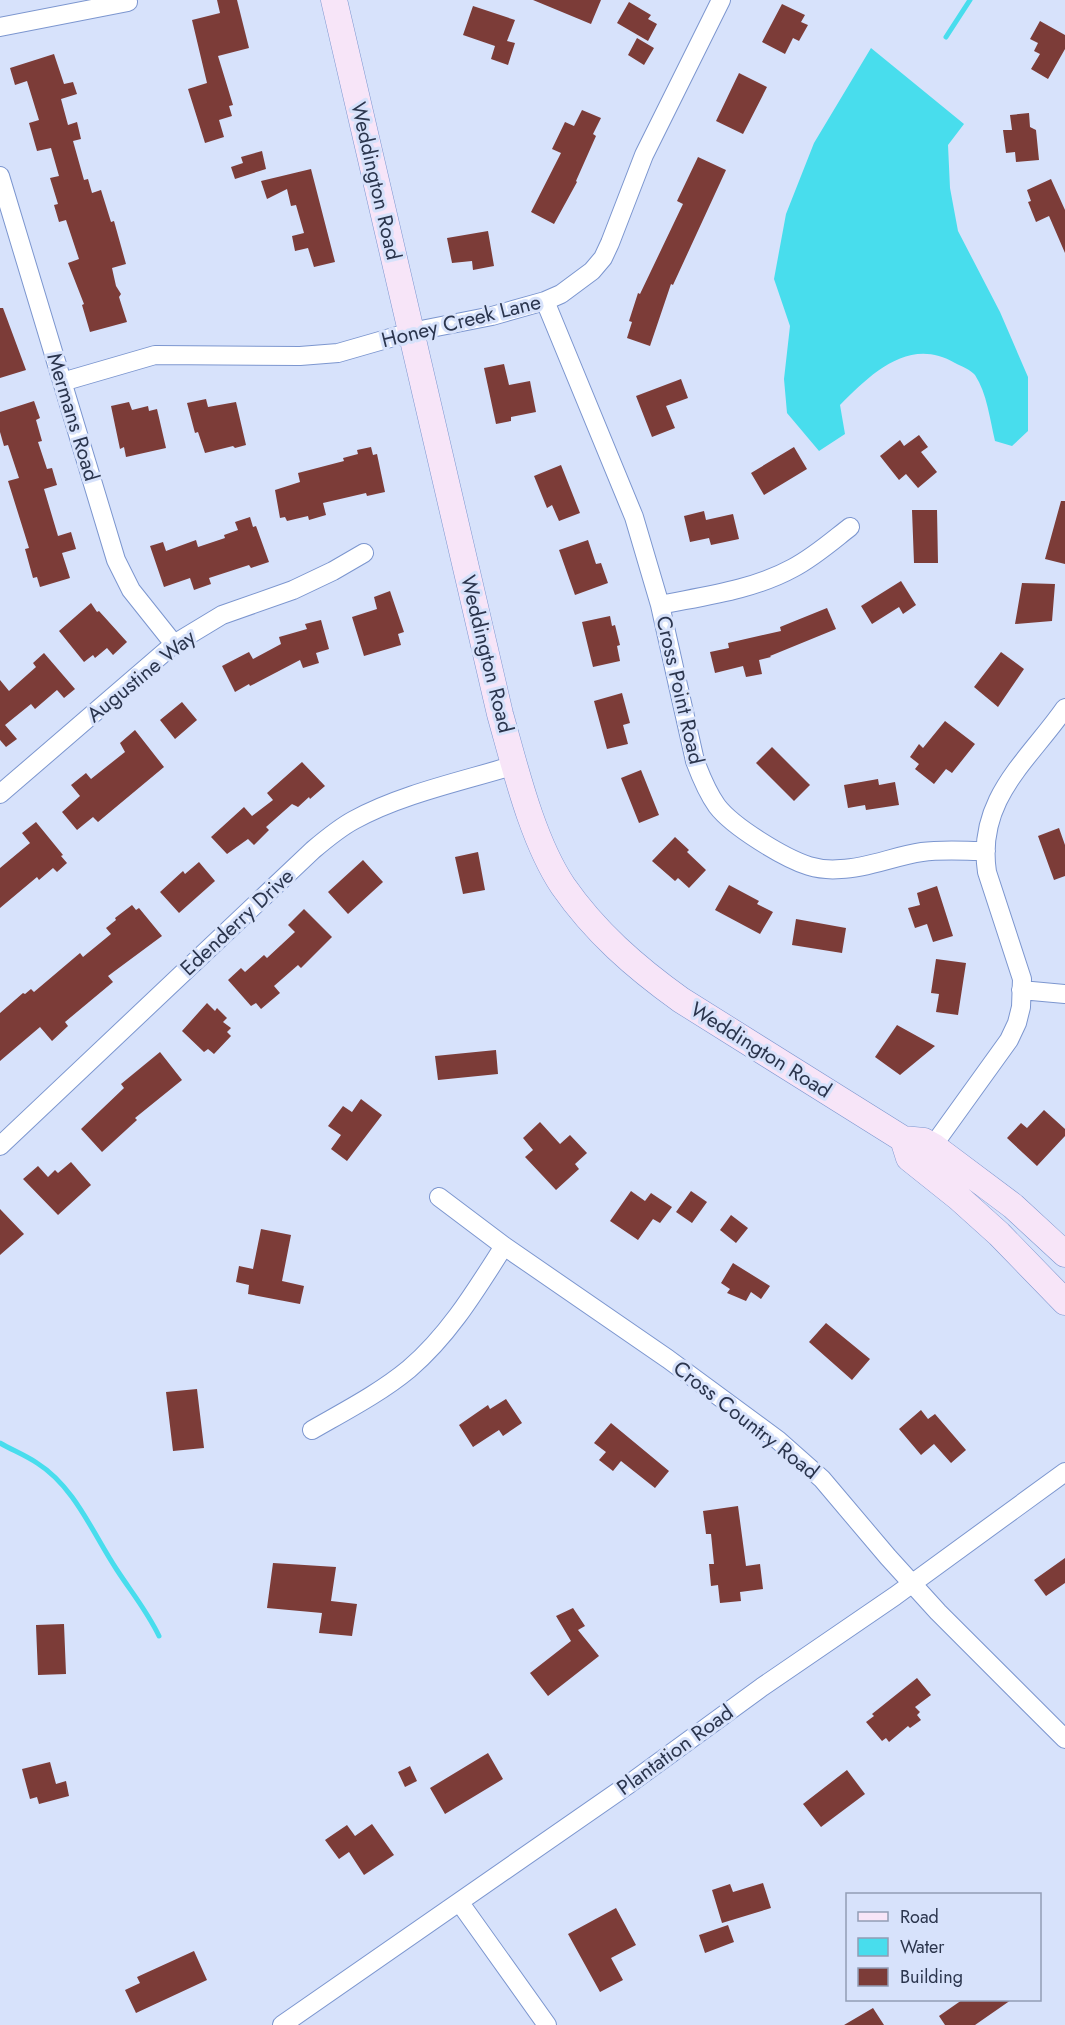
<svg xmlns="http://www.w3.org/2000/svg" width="1065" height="2025" viewBox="0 0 1065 2025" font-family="Jost,sans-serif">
  <rect width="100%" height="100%" fill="#d7e2fb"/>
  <path fill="#48dded" d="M871,48L964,124L948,145L950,188L958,231L1000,312L1028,377V431L1012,446L995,441C990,420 987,393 975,375C971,370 961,366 955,363C909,336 871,374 840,405L845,434L819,451L787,413L784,379L790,326L774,279L786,214L814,143Z"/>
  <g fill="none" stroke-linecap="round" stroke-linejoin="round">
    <path stroke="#48dded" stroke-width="5" d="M946,37L970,0
      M0,1443C12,1450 25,1455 37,1463C75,1487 93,1534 117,1570C132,1593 147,1611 159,1636"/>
  </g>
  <path fill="#7c3c38" d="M217,0H237L249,48L218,56L233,105L229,106L232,116L219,120L224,137L205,143L188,89L207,83L192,20L220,13Z
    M533,0H601L591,24Z
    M629,2L651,15L648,19L657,24L648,41L617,23Z
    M782,4L805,15L801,22L808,25L799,41L793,38L785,54L762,42Z
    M473,6L515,20L507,41L515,43L508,65L491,59L495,46L463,35Z
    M1040,21L1065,35V49L1048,79L1031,69L1040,54L1034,51L1038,43L1030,39Z
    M637,38L654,48L644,65L628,55Z
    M54,54L64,84L73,82L77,94L61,99L68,125L77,122L81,139L73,141L84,180L88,179L92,193L101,190L111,222L114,221L126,264L112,268L116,286L121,294L119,297L127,322L90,332L82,305L84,304L68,263L79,259L66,220L59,222L54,205L58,204L50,178L59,176L51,148L37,151L29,123L39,120L27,81L15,85L10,68Z
    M739,73L767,87L743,134L716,121Z
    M582,110L601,118L593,134L596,136L576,181L577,182L554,224L531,212L561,153L552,149L565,122L574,126Z
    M1029,113L1030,127L1036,130L1039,160L1016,162L1015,152L1006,153L1003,130H1012L1010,115Z
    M262,151L266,169L235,179L231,167L243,163L241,157Z
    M698,157L726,170L673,285L671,284L650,346L627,338L632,322L629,321L638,293L640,294L683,204L677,201Z
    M311,169L335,262L314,267L308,248L295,251L292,236L304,233L296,205L291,206L287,189L267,199L261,181Z
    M1051,179L1065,210V253L1049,216L1036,222L1028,202L1031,201L1027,190Z
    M488,231L494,266L473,270L472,261L452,263L447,238Z
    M0,308H3L26,370L0,378Z
    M504,364L509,385L530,381L536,412L511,417V421L496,424L484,368Z
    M681,379L688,398L666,406L675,428L652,437L636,396Z
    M206,399L208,407L236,402L246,445L235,448L233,446L205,453L198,432L195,433L187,403Z
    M34,401L40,418L36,420L42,441L38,442L47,469L52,468L57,485L44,489L58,536L71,532L76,549L62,553L70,578L40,587L37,577L33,578L25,549L29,548L8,481L19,478L8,445L4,446L0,432V412Z
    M129,402L132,410L148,406L149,411L157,409L166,448L126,457L124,447L120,449L111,406Z
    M919,435L928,447L921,452L937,472L918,488L906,474L899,480L880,456L900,440L904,446Z
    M371,447L373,455L377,454L385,492L367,496L366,493L323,503L326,515L309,520L308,516L287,521L285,517L280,518L275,490L300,482L298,473L344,461L343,458L358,454L357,450Z
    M794,447L807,469L764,495L751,473Z
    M561,465L580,513L559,521L552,505L547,508L534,476Z
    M1061,501H1065V564L1045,559Z
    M912,510H937L938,563H914Z
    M704,511L706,520L733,514L739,539L711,545L709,538L690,542L684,516Z
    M250,517L253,527L256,526L269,562L251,568L249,565L209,578L211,584L194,590L190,578L164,587L150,546L163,542L166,551L196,540L198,547L225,538L224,535L238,530L235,522Z
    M588,540L596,564L601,563L608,583L575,595L559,550Z
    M901,581L916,605L903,614L899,607L872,624L861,606Z
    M1022,583L1055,584L1052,621L1015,624Z
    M390,591L404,632L398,634L401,645L364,656L352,617L377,609L374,597Z
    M91,603L97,612L99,611L127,642L113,655L107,648L95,658L93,655L84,662L59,631Z
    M827,608L836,629L770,656L771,657L759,660L762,674L746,677L743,666L715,673L710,652L729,648L728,643L781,631L780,627Z
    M610,616L612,626L615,625L620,645L617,646L620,661L593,667L582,622Z
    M321,620L329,649L316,653L319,663L303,668L300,660L250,686L249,684L235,692L222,666L249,652L253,659L281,644L279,637L307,629L305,624Z
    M1001,652L1024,669L998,707L974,687Z
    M44,653L75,689L64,698L57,690L35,709L31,704L5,725L17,739L6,747L0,740V680L9,691L36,667L33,663Z
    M622,693L630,723L623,725L628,744L607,749L594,701Z
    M182,702L197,720L175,739L160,720Z
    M945,721L975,744L952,773L946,769L934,784L915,769L919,764L910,757L919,744L923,748Z
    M135,730L164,767L98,822L93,817L77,830L62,812L80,796L71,785L86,773L91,779L125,752L120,743Z
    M772,747L810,785L794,801L756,763Z
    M302,762L325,786L310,799L309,797L298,807L292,804L266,827L269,830L254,845L248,839L227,854L211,837L244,807L252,816L273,800L267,793Z
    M641,770L659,815L639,823L621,778Z
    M878,779L879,785L895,782L899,805L866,810L865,805L848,808L844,785Z
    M36,822L63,855L61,856L67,863L57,872L53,868L39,880L37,877L0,908V868L30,843L22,833Z
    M1059,828L1065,845V876L1054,880L1038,836Z
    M675,837L689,850L687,852L706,870L689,888L678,878L675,881L652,861Z
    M478,852L485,890L463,894L455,857Z
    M363,860L383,882L348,914L328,892Z
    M199,862L215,881L179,913L160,892L183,871L185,874Z
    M729,885L759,901L757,904L773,912L760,934L715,910Z
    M937,886L953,936L933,942L927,924L915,928L908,908L920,905L917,893Z
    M132,905L136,910L139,908L162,936L108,976L113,982L65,1022L68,1026L52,1041L40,1027L0,1061V1013L23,993L25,994L31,989L34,992L80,953L83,957L111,934L106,928L116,920L115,918Z
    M304,909L332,937L301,968L298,965L274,986L280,993L261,1009L256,1003L251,1006L228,980L241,968L245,972L264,955L267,958L295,932L288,925Z
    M796,919L846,928L842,953L792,945Z
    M936,959L966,963L958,1015L936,1012L939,994L931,993Z
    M207,1003L215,1011L217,1008L227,1018L223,1022L231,1028L227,1032L231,1036L214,1054L208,1049L204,1052L182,1031Z
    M897,1025L935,1046L900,1075L875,1057Z
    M496,1050L498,1074L438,1080L435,1056Z
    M160,1052L182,1080L135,1118L137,1120L102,1152L81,1129L124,1088L121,1084Z
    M361,1099L382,1115L347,1161L331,1149L341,1135L328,1126L343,1106L352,1112Z
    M1044,1110L1065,1129V1136L1037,1166L1007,1138L1021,1123L1027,1128Z
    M540,1122L560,1144L570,1135L587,1153L575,1164L579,1169L556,1190L525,1157L533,1150L523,1138Z
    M71,1162L91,1185L58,1215L23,1179L38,1166L48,1177L55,1170L58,1173Z
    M631,1191L645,1201L651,1193L672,1207L660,1223L653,1219L638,1240L610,1221Z
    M691,1191L707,1202L692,1223L676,1212Z
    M0,1209L24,1234L0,1255Z
    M731,1215L748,1228L736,1243L720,1230Z
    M261,1229L291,1235L282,1281L304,1286L300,1304L248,1294L249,1285L236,1282L239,1266L253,1269Z
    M733,1263L770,1286L761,1299L751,1292L746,1301L727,1293L730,1289L721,1283Z
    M826,1323L870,1359L852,1380L809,1342Z
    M197,1389L204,1448L173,1451L166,1392Z
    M506,1399L522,1423L503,1436L499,1430L473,1447L459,1425L488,1405L490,1409Z
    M921,1410L928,1419L935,1414L966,1450L951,1463L934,1444L921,1455L899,1429Z
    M611,1423L669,1471L655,1488L621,1461L613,1471L599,1460L606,1452L594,1443Z
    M738,1506L746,1566L760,1564L763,1589L740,1592L741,1601L720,1603L718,1585L711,1586L709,1564H714L711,1534H706L703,1511Z
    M1065,1558V1583L1046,1596L1034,1580Z
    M273,1563L336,1567L331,1601L357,1604L352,1636L319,1633L322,1613L267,1608Z
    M573,1608L585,1626L578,1630L599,1656L548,1696L530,1673L571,1641L556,1616Z
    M64,1624L66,1674L38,1675L36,1625Z
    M917,1678L931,1695L915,1707L920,1712L917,1715L921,1720L910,1728L908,1726L889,1742L886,1738L882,1741L866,1722L874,1716L872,1714Z
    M488,1753L503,1779L445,1814L430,1788Z
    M50,1762L56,1784L66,1781L69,1796L39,1804L37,1797L30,1799L22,1769Z
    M410,1766L417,1781L405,1787L398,1772Z
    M847,1770L865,1794L821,1827L803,1804Z
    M372,1824L394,1855L364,1875L349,1852L339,1859L325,1840L347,1825L355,1836Z
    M763,1883L771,1908L722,1923L712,1890L730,1884L733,1892Z
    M616,1908L636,1945L611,1958L623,1980L600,1992L568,1934Z
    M728,1925L734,1942L705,1953L699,1935Z
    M194,1951L207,1980L136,2013L125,1990L140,1983L137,1977Z
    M962,2000H1011L975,2025H945L939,2016Z
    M873,2008L884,2025H844Z"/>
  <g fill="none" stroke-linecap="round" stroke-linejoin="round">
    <g stroke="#7c96cf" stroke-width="20">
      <path id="street" d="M0,27L128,2
        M0,176L116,560L131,590L174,644
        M545,301L634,517L660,605L695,761C701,777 707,792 717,806C733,827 784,858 809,866C819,869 830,870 841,869C869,868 894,856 922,852C942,849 965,851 986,851
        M62,382L155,355L300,356L338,353L411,332L492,316L545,301L561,294L592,271L603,258L610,243L644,155L721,0
        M660,605C704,596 753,590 793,568C814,557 832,541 850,527
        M0,794L174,644L222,615L293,590L333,571L364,553
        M1021,990L1065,994
        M0,1146L313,850C326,839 339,828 354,820C401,794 463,781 515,765
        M927,1154L1009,1040L1017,1023L1021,1007L1022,979L987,872C976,799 1028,761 1065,708
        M439,1197L504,1246L668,1359L778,1440L822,1479L888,1557L938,1612L1065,1739
        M312,1430C345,1411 380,1393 409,1369C449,1335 476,1290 504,1246
        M460,1903L547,2025
        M282,2025L629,1784L762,1687L895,1596L1065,1472"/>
    </g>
    <g stroke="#7c96cf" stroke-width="27">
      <path id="secondary" d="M334,0L500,714C515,767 532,840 563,886C595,932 635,967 681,1000L903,1139L924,1141L933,1146L1013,1206L1065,1254
        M903,1139L909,1158L959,1198L999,1234L1065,1302"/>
    </g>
    <use href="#street" stroke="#fff" stroke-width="18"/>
    <use href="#secondary" stroke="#f7e5f8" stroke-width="26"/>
  </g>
  <g text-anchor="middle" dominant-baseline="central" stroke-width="6" stroke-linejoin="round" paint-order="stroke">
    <g font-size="21" fill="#2b354d" stroke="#d7e2fb">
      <text transform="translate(376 181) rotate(77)">Weddington Road</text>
      <text transform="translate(461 321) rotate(-14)">Honey Creek Lane</text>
      <text transform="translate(73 417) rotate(73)">Mermans Road</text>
      <text transform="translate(487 654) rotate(76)">Weddington Road</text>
      <text transform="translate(141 676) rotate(-39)">Augustine Way</text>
      <text transform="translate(680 690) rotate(77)">Cross Point Road</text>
      <text transform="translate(237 922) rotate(-43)">Edenderry Drive</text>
      <text transform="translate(761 1050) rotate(32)">Weddington Road</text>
      <text transform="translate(746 1420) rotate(38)">Cross Country Road</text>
      <text transform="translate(675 1750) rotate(-36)">Plantation Road</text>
    </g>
  </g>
  <rect x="846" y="1893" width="195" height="108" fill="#d7e2fb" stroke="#929db5" stroke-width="1.5"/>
  <rect x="858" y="1912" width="30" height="9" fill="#f7e5f8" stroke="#929db5" stroke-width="1.5"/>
  <text x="900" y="1923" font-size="18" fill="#2b354d">Road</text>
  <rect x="858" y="1938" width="30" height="18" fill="#48dded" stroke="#929db5" stroke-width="1.5"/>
  <text x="900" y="1953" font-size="18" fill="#2b354d">Water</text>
  <rect x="858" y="1968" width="30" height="18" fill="#7c3c38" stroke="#929db5" stroke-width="1.5"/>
  <text x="900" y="1983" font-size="18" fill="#2b354d">Building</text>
</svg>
